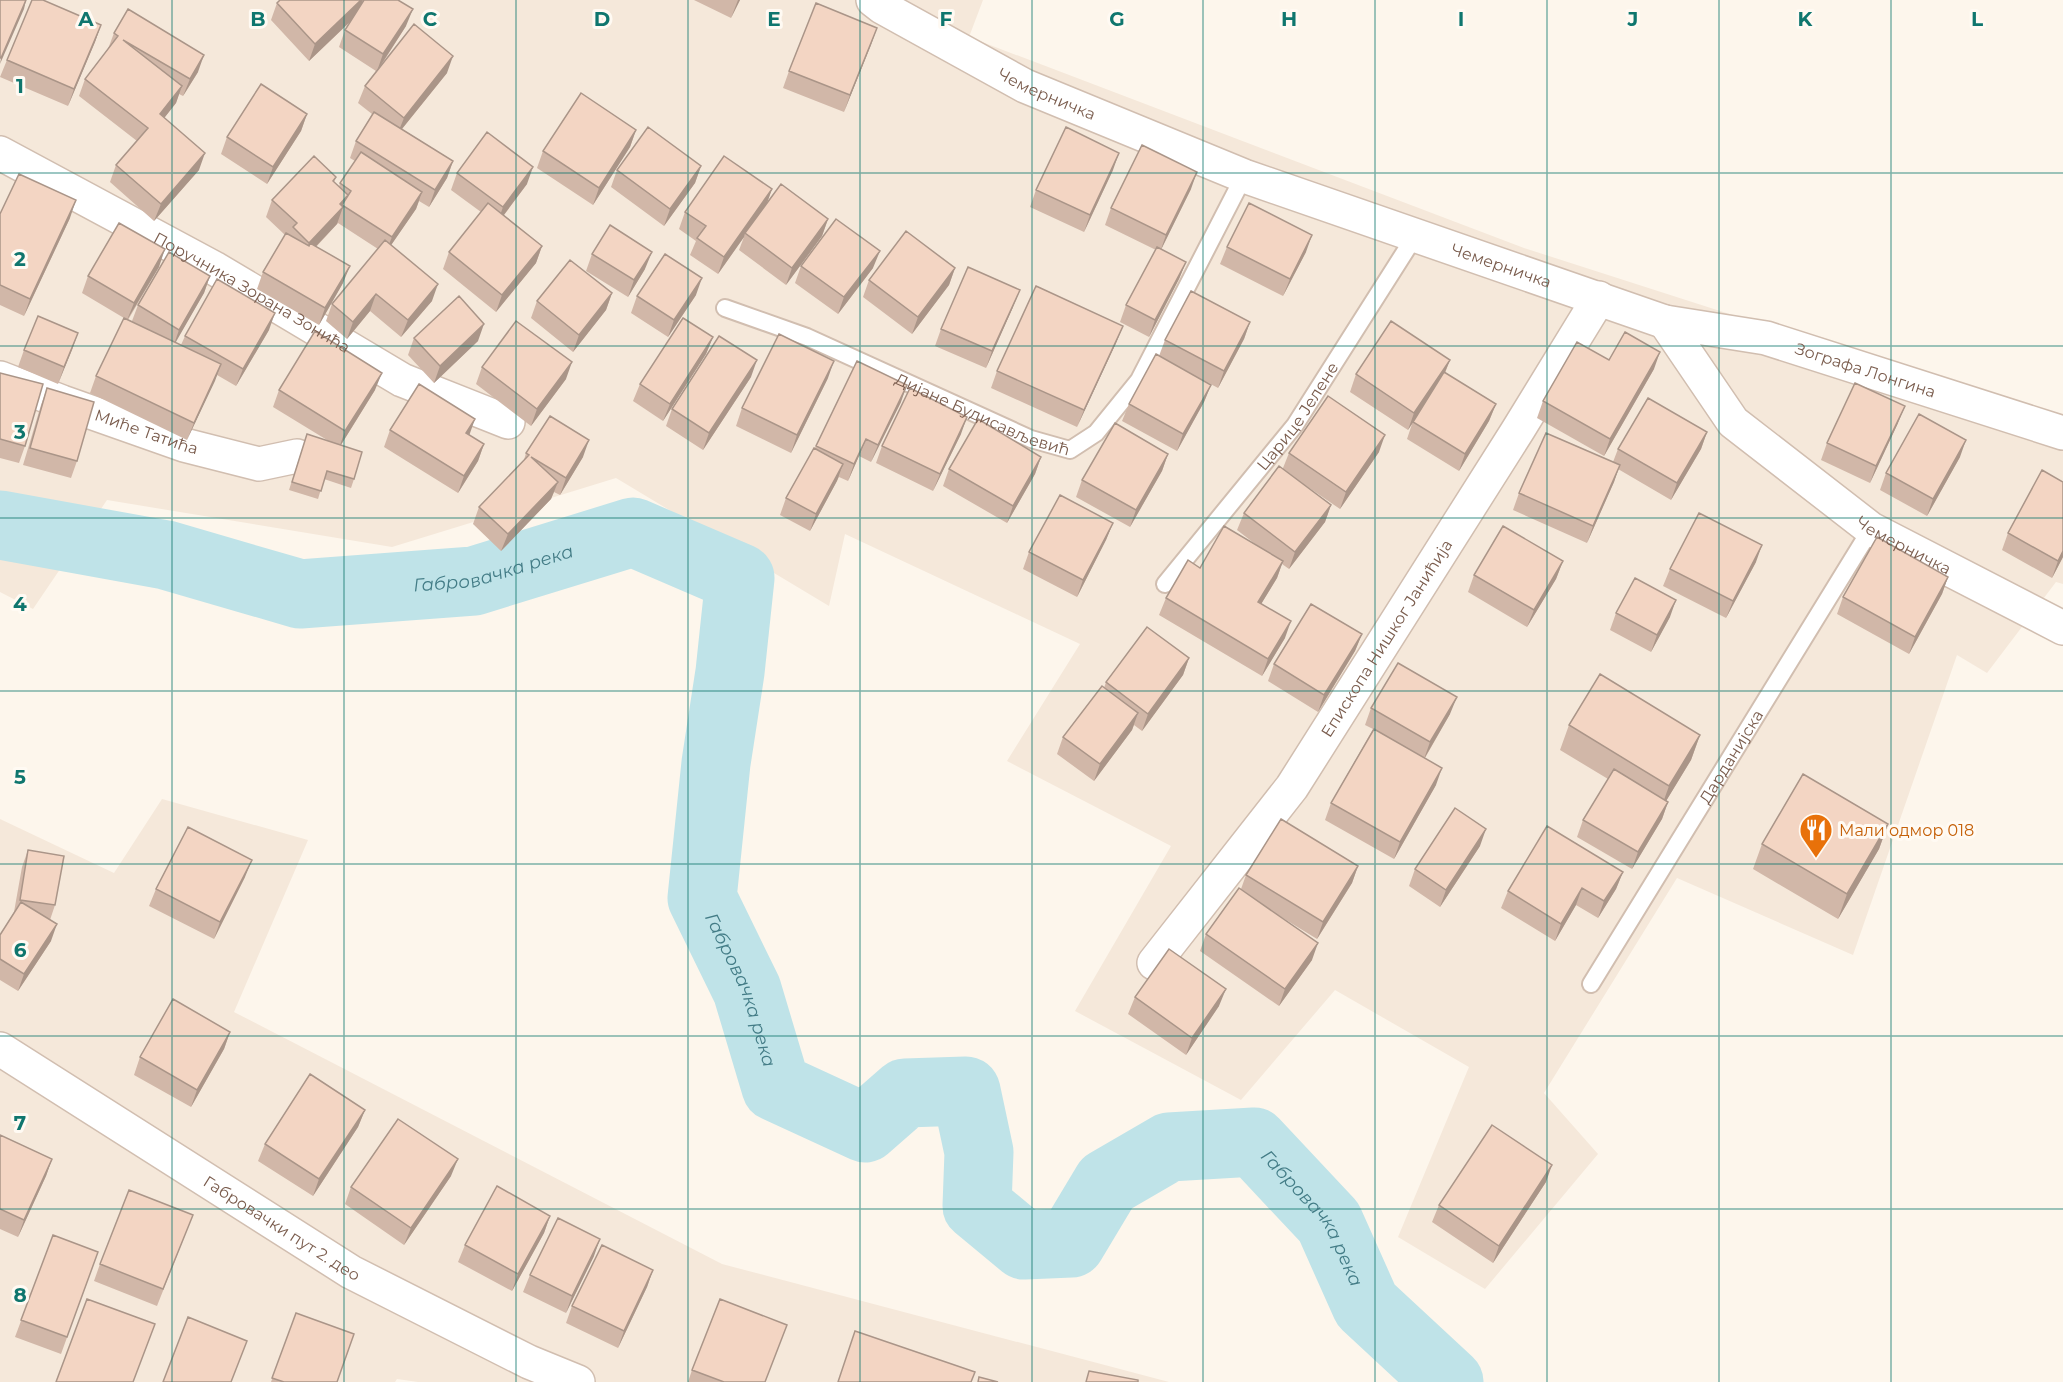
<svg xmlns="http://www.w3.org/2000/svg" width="2063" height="1382" viewBox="0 0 2063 1382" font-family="Montserrat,sans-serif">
  <rect width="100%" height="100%" fill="#fdf6ec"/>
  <path fill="#f5e8da" d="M0,0H983L969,37L1524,248L2063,421V584L2056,582L1987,673L1957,655L1853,955L1677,878L1544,1093L1598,1154L1485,1289L1398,1237L1469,1067L1335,990L1241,1100L1075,1011L1171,846L1007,761L1080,644L845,534L829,606L616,478L392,547L107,500L33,609L0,592Z
    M162,799L308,840L234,1012L722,1264L1169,1382H418L397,1379L395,1382H0V819L114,873Z"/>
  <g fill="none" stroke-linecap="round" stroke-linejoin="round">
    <path stroke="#bfe3e8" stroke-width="69" id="s1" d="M0,525L166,555L300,594L474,581L633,532L740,578L730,672L716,763L702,898L747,990L776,1087L865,1128L905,1093L966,1091L979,1152L977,1206L1024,1245L1071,1243L1107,1183L1169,1147L1254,1142L1329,1222L1366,1305L1449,1382"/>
    <g stroke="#d1beb0" stroke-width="20">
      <g id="service">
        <path id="s2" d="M725,308L807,337L1031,439L1070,450L1096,433L1139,380L1244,176"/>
        <path id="s3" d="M1165,584L1295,425L1415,236"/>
        <path id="s4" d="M1591,984L1871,529"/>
      </g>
    </g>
    <g stroke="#d1beb0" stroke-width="36">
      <g id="minor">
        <path id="s5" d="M873,0L882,7L1025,86L1244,176L1665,322L1766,338L2063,433"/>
        <path id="s6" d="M0,153L214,268L402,380L508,422"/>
        <path id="s7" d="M1665,322L1733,422L1871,529L2063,628"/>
        <path id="s8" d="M0,378L62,402L184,445L259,464L297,456"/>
        <path id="s9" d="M1154,963L1292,787L1518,430L1599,298"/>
        <path id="s10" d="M0,1049L351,1272L529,1362L578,1382"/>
      </g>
    </g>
    <use href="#service" stroke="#fff" stroke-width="16"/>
    <use href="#minor" stroke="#fff" stroke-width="33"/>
  </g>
  <path fill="#d1b7a8" d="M363,0L361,5L406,26L382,64L447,73L402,129L453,161L447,178L429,207L419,201L416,209L391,245L432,301L401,337L370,311L347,339L326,321L332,304L378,249L338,223L316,247L343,283L319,325L257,289L263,272L285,235L266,217L272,200L336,177L334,182L339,187L340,183L355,161L350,158L356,141L372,114L358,103L365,86L376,71L339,47L345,30L350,22L309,61L271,20L277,3Z
    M694,0H740L731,18Z
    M101,25L95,42L68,106L0,77L7,60Z
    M877,28L844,112L783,88L789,71Z
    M114,33L198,72L183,96L179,94L176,103L164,118L199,170L154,221L110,182L116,165L137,141L79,96L85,79L108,49Z
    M307,114L301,131L267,184L221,154L227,137Z
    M636,130L630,147L593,205L537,168L543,151Z
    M701,166L695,183L664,226L611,187L617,170Z
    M1113,170L1084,232L1030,207L1036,190Z
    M457,173L527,184L504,215L542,246L536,263L496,312L443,269L449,252L481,212L451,190Z
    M772,189L766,205L828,219L822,236L786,285L739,250L744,237L718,274L690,255L696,241L679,229L685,212Z
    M1191,189L1161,249L1186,262L1179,279L1149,337L1120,322L1126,305L1156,250L1105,225L1111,208Z
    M0,214L70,218L24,316L0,305Z
    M1227,247L1306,252L1283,296L1220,264Z
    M592,254L645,269L628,297L586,271Z
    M801,266L873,268L838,314L795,283Z
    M159,267L128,320L132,321L138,305L210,276L204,293L175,342L181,345L185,336L269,330L236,386L217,375L187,440L90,393L96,376L124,318L82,293L88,276Z
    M955,268L949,285L912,334L863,297L869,280Z
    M612,293L606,310L573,352L531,318L537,301Z
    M696,295L668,337L631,313L637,296Z
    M1013,307L986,368L935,346L941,329Z
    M1250,322L1244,339L1218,388L1205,381L1211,385L1204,402L1177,451L1122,421L1129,404L1159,356L1165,340Z
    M1123,326L1116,343L1077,427L991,388L997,371Z
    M78,333L58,384L18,367L24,350Z
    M713,337L706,354L663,421L633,401L640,384Z
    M414,338L478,341L434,383L408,355Z
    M1450,360L1445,373L1496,404L1489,421L1459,471L1407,439L1412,424L1408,430L1350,392L1356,374Z
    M857,361L901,402L871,462L859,456L848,481L839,477L810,531L780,515L786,498L815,448Z
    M482,367L566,379L531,426L476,384Z
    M1654,369L1604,456L1537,418L1543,401Z
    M0,373L25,446L19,463L0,458Z
    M751,377L703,450L666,426L672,409Z
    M828,378L791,453L736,426L742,408Z
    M47,388L77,461L71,478L23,465L41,405Z
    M279,390H375L341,445L354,479L351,488L324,479L318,499L289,490L304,443L327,440L273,407Z
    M1898,423L1870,483L1821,460L1827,443Z
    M390,430L469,435L484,444L478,461L458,493L384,447Z
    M1707,432L1701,449L1671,500L1618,469L1614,482L1587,543L1513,510L1519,493L1613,462L1618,449Z
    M961,434L933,491L876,463L882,446Z
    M1379,452L1340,509L1302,483L1331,505L1325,522L1289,569L1282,564L1277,578L1261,604L1285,638L1262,676L1159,615L1166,598L1200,568L1259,547L1237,530L1244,513L1283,468L1289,453Z
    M526,453L583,457L560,495L554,492L551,499L501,551L473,524L479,507L524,460Z
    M1168,454L1162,471L1130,527L1076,497L1082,480Z
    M1041,457L1035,474L1007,523L943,486L949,469Z
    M1960,457L1927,516L1880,490L1886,473Z
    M1113,523L1106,540L1077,597L1023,569L1029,552Z
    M2008,533L2063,557L2052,578L2002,550Z
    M1563,561L1556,579L1527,627L1468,592L1474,575Z
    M1756,562L1726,618L1663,586L1670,569Z
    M1948,577L1942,594L1909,654L1837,614L1843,597Z
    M1616,613L1670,617L1651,652L1610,630Z
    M1362,634L1355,651L1318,712L1268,681L1274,664Z
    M1189,658L1183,675L1142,731L1134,725L1132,730L1094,781L1057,754L1063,737L1104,688L1106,682Z
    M1371,708L1450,714L1425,758L1436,785L1394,859L1325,820L1331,803L1373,729L1365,725Z
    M1569,725L1700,735L1691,760L1666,801L1668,802L1662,819L1632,869L1577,837L1583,820L1608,779L1560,750Z
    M1888,824L1879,849L1838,919L1753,869L1762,844Z
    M1480,846L1440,907L1409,886L1415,869Z
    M28,850L55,905L50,920L51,941L18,991L0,980V935L14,912L22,867Z
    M1358,866L1352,883L1317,939L1278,915L1312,960L1279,1006L1200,951L1206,934L1241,889L1246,875Z
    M1623,872L1616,889L1598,918L1576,905L1555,941L1501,908L1508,891Z
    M245,877L214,939L149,906L156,889Z
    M1135,997L1219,1006L1186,1055L1128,1014Z
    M230,1032L224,1049L191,1107L134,1075L140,1057Z
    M365,1110L358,1127L313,1196L258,1161L265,1144Z
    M0,1135L52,1159L46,1176L18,1237L0,1229Z
    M451,1176L404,1245L345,1204L351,1187Z
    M1546,1182L1493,1263L1432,1222L1439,1205Z
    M193,1215L157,1306L94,1281L100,1264Z
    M550,1216L544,1233L512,1291L458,1262L465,1245Z
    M53,1235L98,1252L61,1354L15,1337Z
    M594,1256L566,1313L523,1292L530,1275Z
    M653,1270L647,1287L618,1348L566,1323L572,1306Z
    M296,1313L337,1382H271Z
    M692,1370L765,1382H688Z"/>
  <path fill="#aa9588" d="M26,0L24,9L0,64L1,58Z
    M361,0H363L357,15L309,61L315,44Z
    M738,0H740L731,18Z
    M413,9L406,26L377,71L383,54Z
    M101,25L95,42L68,106L74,89Z
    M877,28L871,45L844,112L850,95Z
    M204,55L198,72L183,96L190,79Z
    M453,56L447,73L397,135L404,118Z
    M182,86L176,103L154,131L160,114Z
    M307,114L301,131L267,184L273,167Z
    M636,130L630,147L593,205L599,188Z
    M205,153L199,170L154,221L161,204Z
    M1119,153L1113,170L1084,232L1090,215Z
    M453,161L447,178L429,207L435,190Z
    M701,166L695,183L664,226L670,209Z
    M533,167L527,184L497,224L503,207Z
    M1197,172L1191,189L1160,252L1166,235Z
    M772,189L766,206L745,233L744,237L718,274L724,257Z
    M422,192L416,209L385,254L392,237Z
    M348,195L342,205L340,210L343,207L337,224L303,260L309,243L340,204Z
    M76,200L70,218L24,316L30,299Z
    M828,219L822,236L786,285L792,268Z
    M1312,235L1306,252L1283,296L1290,279Z
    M542,246L536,263L496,312L502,295Z
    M165,249L159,267L127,320L134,303Z
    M880,251L873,268L838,314L844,297Z
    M652,252L645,269L628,297L634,280Z
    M1186,262L1179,279L1149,337L1155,320Z
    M350,266L343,283L319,325L325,308Z
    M955,268L949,285L912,334L918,317Z
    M210,276L204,293L173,347L179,330Z
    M702,278L696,295L668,337L674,320Z
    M438,284L432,301L401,337L408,320Z
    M1020,290L1013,307L986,368L992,351Z
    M612,293L606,310L573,352L579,335Z
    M376,294L370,311L347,339L353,322Z
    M275,313L269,330L236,386L243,369Z
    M1250,322L1244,339L1218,388L1224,371Z
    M484,324L478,341L434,383L440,366Z
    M1123,326L1116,343L1077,427L1084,410Z
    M78,333L72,350L58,384L64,367Z
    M713,337L706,354L663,421L670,404Z
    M1660,352L1654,369L1604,456L1610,439Z
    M757,360L751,377L703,450L709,433Z
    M1450,360L1443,377L1408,430L1414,413Z
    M834,361L828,378L791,453L797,435Z
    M572,362L566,379L531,426L537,409Z
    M221,364L215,381L187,440L194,423Z
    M382,373L375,390L339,448L345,431Z
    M907,385L901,402L871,462L878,445Z
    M1211,385L1204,402L1177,451L1183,434Z
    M1496,404L1489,421L1459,471L1465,454Z
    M1905,406L1898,423L1870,483L1876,466Z
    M967,417L961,434L933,491L940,474Z
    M475,419L469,436L466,433Z
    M1707,432L1701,449L1671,500L1677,483Z
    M1385,435L1379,452L1340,509L1346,492Z
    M866,439L859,456L848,481L854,464Z
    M589,440L583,457L560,495L566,478Z
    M1966,440L1960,457L1927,516L1933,499Z
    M484,444L478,461L458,493L464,476Z
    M1168,454L1162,471L1130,527L1136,510Z
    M1041,457L1035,474L1007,523L1013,506Z
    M843,464L837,481L810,531L816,514Z
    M1620,465L1614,482L1587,543L1593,526Z
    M558,482L551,499L501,551L508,534Z
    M1331,505L1325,522L1289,569L1295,552Z
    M1113,523L1106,540L1077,597L1083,580Z
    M1762,545L1756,562L1726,618L1733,601Z
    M2063,551V557L2052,578L2058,561Z
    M1283,561L1277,578L1252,619L1258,602Z
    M1563,561L1556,579L1527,627L1534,610Z
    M1948,577L1942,594L1909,654L1915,637Z
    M1676,600L1670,617L1651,652L1657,635Z
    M1291,621L1285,638L1262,676L1268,659Z
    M1362,634L1355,651L1318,712L1324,695Z
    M1189,658L1183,675L1142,731L1148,714Z
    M1457,697L1450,714L1424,759L1430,742Z
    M1138,713L1132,730L1094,781L1100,764Z
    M1700,735L1691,760L1660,811L1669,786Z
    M1442,768L1436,785L1394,859L1400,842Z
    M1668,802L1662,819L1632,869L1638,852Z
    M1888,824L1879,849L1838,919L1847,894Z
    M1486,829L1480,846L1440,907L1446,890Z
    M252,860L245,877L214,939L220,922Z
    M1358,866L1352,883L1317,939L1323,922Z
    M1623,872L1616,889L1598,918L1604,901Z
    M1582,888L1576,905L1555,941L1561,924Z
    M57,924L51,941L18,991L24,974Z
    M1318,943L1312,960L1279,1006L1285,989Z
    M1226,989L1219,1006L1186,1055L1192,1038Z
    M230,1032L224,1049L191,1107L197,1090Z
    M365,1110L358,1127L313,1196L319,1179Z
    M52,1159L46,1176L18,1237L24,1220Z
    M458,1159L451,1176L404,1245L411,1228Z
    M1552,1165L1546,1182L1493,1263L1499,1246Z
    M550,1216L544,1233L512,1291L518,1274Z
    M600,1239L594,1256L566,1313L572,1296Z
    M653,1270L647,1287L618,1348L624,1331Z"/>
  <path fill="#f3d5c3" stroke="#aa9588" stroke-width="1.5" d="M0,0H26L1,58H0Z
    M32,0H43L101,25L74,89L7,60Z
    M280,0H361L315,44L277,3Z
    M364,0H398L413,9L383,54L345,30Z
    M816,3L877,28L850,95L789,71Z
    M128,9L204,55L190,79L123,40L182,86L160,114L205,153L161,204L116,165L148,128L85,79L118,36L114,33Z
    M414,24L453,56L404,118L365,86Z
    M261,84L307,114L273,167L227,137Z
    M581,93L636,130L599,188L543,151Z
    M374,112L453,161L435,190L356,141Z
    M648,127L701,166L670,209L617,170Z
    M1066,127L1119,153L1090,215L1036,190Z
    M487,132L533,167L503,207L457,173Z
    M1142,145L1197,172L1166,235L1111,208Z
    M361,152L422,192L392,237L342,205L351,191L340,183Z
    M314,156L336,177L333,181L348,195L340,204L343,207L309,243L293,227L297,223L272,200Z
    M724,156L772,189L724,257L697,238L706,226L685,212Z
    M19,174L76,200L30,299L0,285V214Z
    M781,184L828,219L792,268L745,233Z
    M488,203L542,246L502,295L449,252Z
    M1249,203L1312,235L1290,279L1227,247Z
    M836,219L880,251L844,297L801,266Z
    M119,223L165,249L134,303L88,276Z
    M610,225L652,252L634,280L592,254Z
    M906,231L955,268L918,317L869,280Z
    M286,233L309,246L310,243L350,266L325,308L263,272Z
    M385,240L438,284L408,320L376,294L353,322L332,304Z
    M1157,247L1186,262L1155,320L1126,305Z
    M169,252L210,276L179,330L138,305Z
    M665,254L702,278L674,320L637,296Z
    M570,260L612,293L579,335L537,301Z
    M968,267L1020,290L992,351L941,329Z
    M217,279L275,313L243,369L185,336Z
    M1036,286L1123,326L1084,410L997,371Z
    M1191,291L1250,322L1224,371L1165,340Z
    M459,296L484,324L440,366L414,338Z
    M38,316L78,333L64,367L24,350Z
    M124,318L221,364L194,423L96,376Z
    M683,318L713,337L670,404L640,384Z
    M516,321L572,362L537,409L482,367Z
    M1391,321L1450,360L1414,413L1356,374Z
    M315,331L382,373L345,431L279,390Z
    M1625,332L1660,352L1610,439L1543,401L1577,342L1609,360Z
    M779,334L834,361L797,435L742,408Z
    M719,336L757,360L709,433L672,409Z
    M1156,354L1211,385L1183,434L1129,404Z
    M857,361L907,385L878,445L866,439L854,464L816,446Z
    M1444,372L1496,404L1465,454L1413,422Z
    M0,373L43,384L25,446L0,439Z
    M1855,383L1905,406L1876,466L1827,443Z
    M419,384L475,419L466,433L484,444L464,476L390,430Z
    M47,388L94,402L77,461L30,448Z
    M910,388L967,417L940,474L882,446Z
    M1328,396L1385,435L1346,492L1289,453Z
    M1648,398L1707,432L1677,483L1618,449Z
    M1919,414L1966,440L1933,499L1886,473Z
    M550,416L589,440L566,478L531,457L558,482L508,534L479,507L529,455L526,453Z
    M978,419L1041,457L1013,506L949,469Z
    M1115,423L1168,454L1136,510L1082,480Z
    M1546,433L1620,465L1593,526L1519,493Z
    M307,434L362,452L354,479L327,471L321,491L292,482Z
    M814,448L843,464L816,514L786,498Z
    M1279,466L1331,505L1295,552L1244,513Z
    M2042,470L2063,482V551L2058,561L2008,533Z
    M1060,495L1113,523L1083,580L1029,552Z
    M1699,513L1762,545L1733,601L1670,569Z
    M1224,526L1283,561L1258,602L1291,621L1268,659L1166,598L1188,560L1200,568Z
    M1503,526L1563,561L1534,610L1474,575Z
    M1877,537L1948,577L1915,637L1843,597Z
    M1635,578L1676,600L1657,635L1616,613Z
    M1311,604L1362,634L1324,695L1274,664Z
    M1147,627L1189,658L1148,714L1106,682Z
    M1398,663L1457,697L1430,742L1371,708Z
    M1600,674L1700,735L1669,786L1569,725Z
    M1102,686L1138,713L1100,764L1063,737Z
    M1374,729L1442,768L1400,842L1331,803Z
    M1614,769L1668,802L1638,852L1583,820Z
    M1803,774L1888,824L1847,894L1762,844Z
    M1455,808L1486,829L1446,890L1415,869Z
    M1281,819L1358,866L1323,922L1246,875Z
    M1547,826L1623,872L1604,901L1582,888L1561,924L1508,891Z
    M188,827L252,860L220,922L156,889Z
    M28,850L64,856L55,905L20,900Z
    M1239,888L1318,943L1285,989L1206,934Z
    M21,902L57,924L24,974L0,959V935Z
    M1169,949L1226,989L1192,1038L1135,997Z
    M173,999L230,1032L197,1090L140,1057Z
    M310,1074L365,1110L319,1179L265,1144Z
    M398,1119L458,1159L411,1228L351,1187Z
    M1492,1125L1552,1165L1499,1246L1439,1205Z
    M0,1135L52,1159L24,1220L0,1209Z
    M497,1186L550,1216L518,1274L465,1245Z
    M129,1190L193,1215L163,1289L100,1264Z
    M558,1218L600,1239L572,1296L530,1275Z
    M53,1235L98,1252L67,1337L21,1320Z
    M602,1245L653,1270L624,1331L572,1306Z
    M87,1299L155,1324L133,1382H56Z
    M720,1299L787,1325L765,1382H724L692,1370Z
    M296,1313L354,1334L337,1382H284L272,1378Z
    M188,1317L247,1341L231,1382H163Z
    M855,1331L975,1372L971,1382H838Z
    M1089,1371L1138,1380V1382H1086Z
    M979,1377L998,1382H978Z"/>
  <path fill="none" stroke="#0f766e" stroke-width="1.5" stroke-opacity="0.55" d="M172,0V1382M344,0V1382M516,0V1382M688,0V1382M860,0V1382M1032,0V1382M1203,0V1382M1375,0V1382M1547,0V1382M1719,0V1382M1891,0V1382M0,173H2063M0,346H2063M0,518H2063M0,691H2063M0,864H2063M0,1036H2063M0,1209H2063"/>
  <defs>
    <g id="restaurant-pin" transform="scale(1.725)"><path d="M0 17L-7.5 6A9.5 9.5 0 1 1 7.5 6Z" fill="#e8710a" stroke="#fffaf3"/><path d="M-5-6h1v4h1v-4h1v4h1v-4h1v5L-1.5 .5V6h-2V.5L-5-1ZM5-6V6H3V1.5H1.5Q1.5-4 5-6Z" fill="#fff"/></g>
  </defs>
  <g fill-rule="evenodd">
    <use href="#restaurant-pin" x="1816" y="830"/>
  </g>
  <g text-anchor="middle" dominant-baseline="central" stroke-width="6" stroke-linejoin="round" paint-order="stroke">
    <g font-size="16" fill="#7a5c4d" stroke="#fffaf3">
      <text stroke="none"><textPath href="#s5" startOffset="198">Чемерничка</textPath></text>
      <text stroke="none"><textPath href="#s5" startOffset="684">Чемерничка</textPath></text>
      <text stroke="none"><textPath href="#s6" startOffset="288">Поручника Зорана Зонића</textPath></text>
      <text stroke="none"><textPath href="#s5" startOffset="1064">Зографа Лонгина</textPath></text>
      <text stroke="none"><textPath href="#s2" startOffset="279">Дијане Будисављевић</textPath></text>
      <text stroke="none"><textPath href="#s3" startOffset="214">Царице Јелене</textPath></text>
      <text stroke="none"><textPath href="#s8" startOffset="156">Миће Татића</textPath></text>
      <text stroke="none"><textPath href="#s7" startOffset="332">Чемерничка</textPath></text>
      <text stroke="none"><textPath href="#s9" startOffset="400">Епископа Нишког Јанићија</textPath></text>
      <text stroke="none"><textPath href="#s4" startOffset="267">Дарданијска</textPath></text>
      <text stroke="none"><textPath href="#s10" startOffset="334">Габровачки пут 2. део</textPath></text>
    </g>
    <g font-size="16" fill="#c56008" stroke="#fffaf3" text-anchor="start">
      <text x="1839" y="830">Мали одмор 018</text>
    </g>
    <g font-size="18" font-style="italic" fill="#437c86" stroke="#fffaf3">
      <text stroke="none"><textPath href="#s1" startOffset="504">Габровачка река</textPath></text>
      <text stroke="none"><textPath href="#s1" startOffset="1188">Габровачка река</textPath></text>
      <text stroke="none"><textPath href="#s1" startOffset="2052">Габровачка река</textPath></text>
    </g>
  </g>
  <g font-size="20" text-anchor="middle" font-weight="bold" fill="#0f766e" stroke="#fffaf3" stroke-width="6" stroke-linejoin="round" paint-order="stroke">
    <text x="86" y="26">A</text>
    <text x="258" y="26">B</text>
    <text x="430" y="26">C</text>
    <text x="602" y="26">D</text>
    <text x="774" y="26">E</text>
    <text x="946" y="26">F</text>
    <text x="1117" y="26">G</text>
    <text x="1289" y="26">H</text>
    <text x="1461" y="26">I</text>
    <text x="1633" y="26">J</text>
    <text x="1805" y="26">K</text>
    <text x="1977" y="26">L</text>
    <text x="20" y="93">1</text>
    <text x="20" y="266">2</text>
    <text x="20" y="439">3</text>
    <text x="20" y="611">4</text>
    <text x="20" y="784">5</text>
    <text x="20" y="957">6</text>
    <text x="20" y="1130">7</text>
    <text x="20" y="1302">8</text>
  </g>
</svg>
